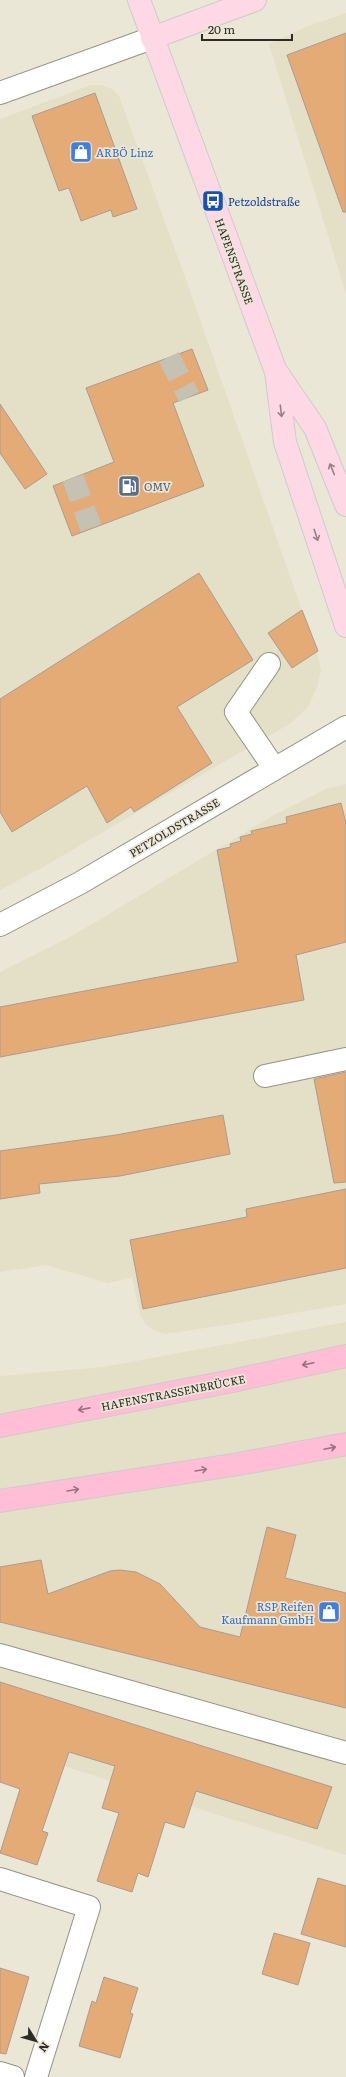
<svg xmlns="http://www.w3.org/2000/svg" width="346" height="2077" viewBox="0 0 346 2077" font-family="Literata,serif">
  <rect width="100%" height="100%" fill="#ebe7d7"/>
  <path fill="#e4dfc7" d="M346,13V294L269,44L308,26Z
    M91,85H101L112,89L119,96L189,288L318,656L321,670L317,688L308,707L291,723L43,867L0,890V119Z
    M346,784V1304L232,1324L165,1334L153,1330L146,1325L140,1315L132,1277L108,1283L46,1265L0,1272V972L72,936L274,815L326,789Z
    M346,1322V1855L0,1746V1376L103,1367Z"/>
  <path fill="#e4ab77" stroke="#a99c92" d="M346,33V212H343L287,55Z
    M95,93L137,209L113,217L111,210L81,221L69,188L59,191L32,116Z
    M192,349L208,390L173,403L204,486L72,536L53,486L114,462L86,388Z
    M0,404L47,474L25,489L0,453Z
    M199,573L253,660L177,707L212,763L134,812L131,807L107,823L87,786L12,832L0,812V699Z
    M302,610L318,651L292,668L268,633Z
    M341,803L346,823V942L296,955L304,1000L0,1057V1007L238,962L217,850L231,847L230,844L241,841L240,837L252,834L251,831L287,823L286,817Z
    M346,1072V1182L334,1183L314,1079Z
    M223,1115L230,1154L120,1176L39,1184L40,1193L0,1199V1151L116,1135Z
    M346,1189V1268L143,1309L130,1240L247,1217L246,1209Z
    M267,1527L296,1535L285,1578L346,1593V1708L0,1622V1567L41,1560L48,1594L110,1571L120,1570L136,1572L160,1584L200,1627L240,1637Z
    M0,1682L332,1787L317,1829L196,1791L184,1828L165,1822L148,1877L138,1873L132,1892L97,1881L119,1813L102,1808L115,1766L69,1752L42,1831L48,1833L37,1865L0,1853L20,1789L0,1782Z
    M318,1878L346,1886V1947L301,1934Z
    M274,1933L310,1943L298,1985L262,1974Z
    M0,1968L29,1977L6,2054L0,2053Z
    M104,1977L138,1988L130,2013L133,2014L120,2058L79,2046L92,2001L96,2003Z"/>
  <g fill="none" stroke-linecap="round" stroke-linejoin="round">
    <path stroke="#c5c1b3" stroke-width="22" stroke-dasharray="22 11" stroke-linecap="butt" d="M169,357L189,397
      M73,478L91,528"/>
    <g stroke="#969283" stroke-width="24">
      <path id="minor" d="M0,93L152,38
        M269,664L236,712L274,768
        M0,925L80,883L346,727
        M265,1076L346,1059
        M0,1655L346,1753
        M0,1879L89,1907L36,2077
        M0,2073L13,2077"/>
    </g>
    <g stroke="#cccccb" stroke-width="24">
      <path id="major" d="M139,0L276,372L285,442L346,626
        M152,38L255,0
        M278,374L315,428L346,505"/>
    </g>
    <g stroke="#cccccb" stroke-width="24">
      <path id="highway" d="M0,1426L232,1381L346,1356
        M0,1501L239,1464L346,1444"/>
    </g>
    <use href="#minor" stroke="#fff" stroke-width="22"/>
    <use href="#major" stroke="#ffd8e6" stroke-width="22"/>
    <use href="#highway" stroke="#ffbed6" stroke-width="22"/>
  </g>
  <defs><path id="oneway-shaft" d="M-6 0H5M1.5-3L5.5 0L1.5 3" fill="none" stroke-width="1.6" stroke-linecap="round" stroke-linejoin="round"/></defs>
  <g stroke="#968286">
    <use href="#oneway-shaft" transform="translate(281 411) rotate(83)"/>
    <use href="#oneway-shaft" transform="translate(332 469) rotate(-112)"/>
    <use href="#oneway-shaft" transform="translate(316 535) rotate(72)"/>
  </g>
  <g stroke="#96747e">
    <use href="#oneway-shaft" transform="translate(308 1364) rotate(168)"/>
    <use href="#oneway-shaft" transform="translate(84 1409) rotate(169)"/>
    <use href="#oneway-shaft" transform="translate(330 1448) rotate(-12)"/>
    <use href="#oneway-shaft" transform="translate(201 1470) rotate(-9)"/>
    <use href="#oneway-shaft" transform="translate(73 1490) rotate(-9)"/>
  </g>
  <defs>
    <g id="shop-square" transform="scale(1.15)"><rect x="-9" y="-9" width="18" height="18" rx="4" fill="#3f7fe0" stroke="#ebe7d7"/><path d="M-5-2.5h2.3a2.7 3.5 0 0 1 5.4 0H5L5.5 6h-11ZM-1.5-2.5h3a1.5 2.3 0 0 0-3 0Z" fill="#fff"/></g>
    <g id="bus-square" transform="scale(1.15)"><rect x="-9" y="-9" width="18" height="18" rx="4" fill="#1a4fb4" stroke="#ebe7d7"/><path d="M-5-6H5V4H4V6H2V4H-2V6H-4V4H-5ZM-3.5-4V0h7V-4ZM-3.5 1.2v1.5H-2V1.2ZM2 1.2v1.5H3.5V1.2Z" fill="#fff"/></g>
    <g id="fuel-square" transform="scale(1.15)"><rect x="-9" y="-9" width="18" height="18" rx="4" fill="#5c6f8a" stroke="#ebe7d7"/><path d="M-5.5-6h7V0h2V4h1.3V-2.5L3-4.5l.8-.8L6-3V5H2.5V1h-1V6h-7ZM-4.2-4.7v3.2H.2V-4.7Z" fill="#fff"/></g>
  </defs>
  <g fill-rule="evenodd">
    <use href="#shop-square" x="81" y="152"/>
    <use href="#bus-square" x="213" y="201"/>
    <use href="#fuel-square" x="129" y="486"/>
    <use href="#shop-square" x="329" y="1612"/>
  </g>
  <g text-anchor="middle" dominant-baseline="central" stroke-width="3.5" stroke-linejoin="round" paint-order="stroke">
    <g font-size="11" fill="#366cbe" stroke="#ebe7d7" text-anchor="start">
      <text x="96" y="152">ARBÖ Linz</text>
      <text x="314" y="1606" text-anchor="end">RSP Reifen<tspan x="314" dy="13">Kaufmann GmbH</tspan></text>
    </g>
    <g font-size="11" fill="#164399" stroke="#ebe7d7" text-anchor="start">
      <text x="228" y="201">Petzoldstraße</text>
    </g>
    <g font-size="11" fill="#2c2b25" stroke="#ebe7d7">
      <text transform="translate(235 261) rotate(70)">HAFENSTRASSE</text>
      <text transform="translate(174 827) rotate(-31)">PETZOLDSTRASSE</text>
      <text transform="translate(173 1392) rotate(-11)">HAFENSTRASSENBRÜCKE</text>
    </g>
    <g font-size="11" fill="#4e5e75" stroke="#ebe7d7" text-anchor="start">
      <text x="144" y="486">OMV</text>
    </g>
  </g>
  <g transform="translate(36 2041) rotate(127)" stroke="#ebe7d7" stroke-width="3" paint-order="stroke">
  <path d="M0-3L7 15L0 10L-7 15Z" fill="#2c2b25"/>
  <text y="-6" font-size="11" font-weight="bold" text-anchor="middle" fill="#2c2b25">N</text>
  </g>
  <path d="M202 34v6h90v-6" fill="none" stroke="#2c2b25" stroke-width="2"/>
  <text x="208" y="34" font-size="12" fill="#2c2b25" stroke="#ebe7d7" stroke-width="3" paint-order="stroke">20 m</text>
</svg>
